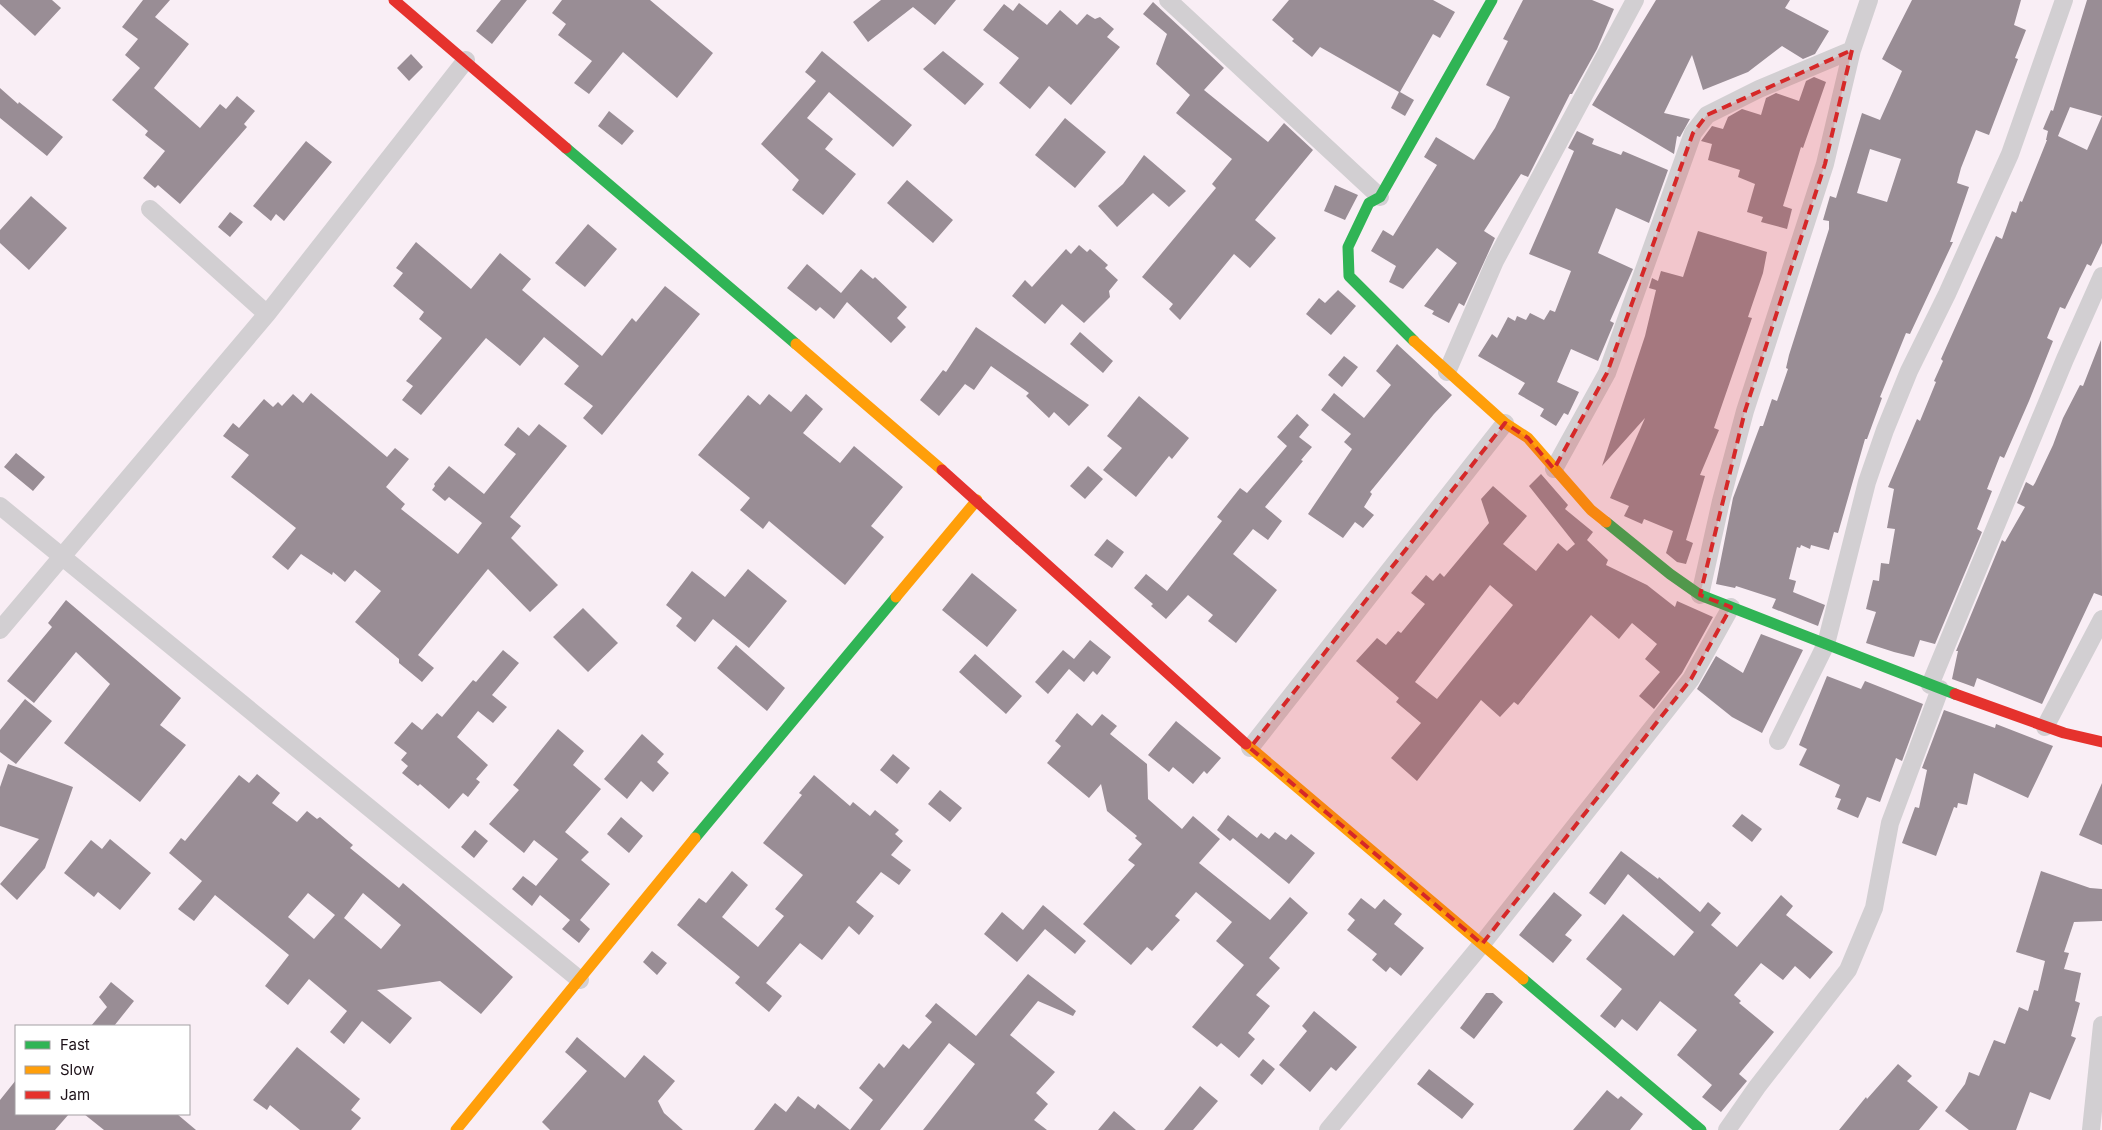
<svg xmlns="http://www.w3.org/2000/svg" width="2102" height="1130" viewBox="0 0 2102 1130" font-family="Inter,sans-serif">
  <rect width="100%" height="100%" fill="#f9eef5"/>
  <path fill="#998d95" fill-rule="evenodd" d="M0,0H52L61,8L35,36L0,4Z
    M143,0H170L155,17L189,44L154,88L200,128L220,104L226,109L237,96L255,111L244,124L247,127L180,204L158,185L155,188L143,178L165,151L145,135L148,131L112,100L140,68L125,55L138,39L122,27Z
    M501,0H527L492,44L476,31Z
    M562,0H650L713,53L677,98L623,52L589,94L574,83L592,61L558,35L566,24L552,13Z
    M881,0H956L935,25L913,7L868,42L853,22Z
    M1289,0H1433L1455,12L1440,38L1433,34L1400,92L1414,100L1405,116L1391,108L1399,92L1320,47L1312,57L1292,41L1294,39L1272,20Z
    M1523,0H1592L1614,9L1597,49L1572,94H1570L1528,177L1521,174L1484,231L1495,238L1464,306L1459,303L1449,323L1432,314L1434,311L1424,306L1457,263L1437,248L1403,289L1389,282L1396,266L1371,251L1383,230L1393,236L1437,165L1424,157L1436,137L1474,160L1495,128L1510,97L1486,85L1508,41L1503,39Z
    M1656,0H1790L1785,8L1829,31L1815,54L1803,59L1782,46L1748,72L1703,90L1692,55L1664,113L1690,119L1680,137L1677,136L1674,154L1592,105Z
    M1912,0H2021L2014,25L2026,30L2015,58L2018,59L1989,135L1976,130L1961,168L1957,183L1969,187L1950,242H1953L1910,334L1906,333L1880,397L1882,398L1867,439H1865L1838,533L1834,532L1829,550L1811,545L1810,549L1801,545L1800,548L1797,547L1789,579L1796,581L1793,592L1825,605L1818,626L1772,608L1776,599L1736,586L1735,588L1716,584L1733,498L1760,426H1763L1772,399L1777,401L1788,369L1786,368L1789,355L1829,229V221L1823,220L1830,196L1836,198L1862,113L1880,120L1902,71L1882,59ZM1870,149L1901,159L1887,202L1857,193Z
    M2087,0H2102V243L2091,266L2087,264L2065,309L2060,307L2047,338L2053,341L2029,401L2004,458L2000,456L1987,489L1992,491L1977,529L1982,532L1935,644L1920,640L1914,657L1894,652L1866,643L1876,612L1866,609L1873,580L1879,581L1881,563L1889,564L1895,529L1887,528L1894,489L1888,487L1917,419L1920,421L1936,382L1934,381L1943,361L1941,359L1996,236L2002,239L2012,211L2016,213L2020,201L2022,202L2047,140H2046L2048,131L2043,129L2051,110L2053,111ZM2070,107L2102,116L2087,150L2058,136Z
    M1153,2L1224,68L1204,90L1268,142L1284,123L1313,150L1255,220L1276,238L1250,268L1234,254L1180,320L1169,309L1173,304L1142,277L1216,188L1212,184L1232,159L1176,113L1190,95L1156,64L1167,34L1143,14Z
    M1019,3L1047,25L1060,10L1077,25L1087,14L1095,19L1100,17L1114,29L1107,37L1120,47L1071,105L1049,86L1030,109L999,83L1019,58L983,30L1004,4L1013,11Z
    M822,51L912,125L893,147L829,92L807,118L833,139L825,149L856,174L823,215L792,190L799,180L761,144L816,81L805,72Z
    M943,51L984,84L965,105L923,69Z
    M411,54L423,67L409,81L397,68Z
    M1814,77L1826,82L1803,148L1801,147L1783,206L1792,209L1787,229L1761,222L1763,217L1747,212L1755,184L1738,177L1740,170L1708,160L1712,144L1701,141L1712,126L1723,129L1728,117L1742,109L1761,115L1766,98L1776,93L1799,101L1806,81Z
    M0,88L18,104L19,102L63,137L47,156L0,118Z
    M609,111L634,131L622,145L598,126Z
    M1065,118L1106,152L1075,188L1035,155Z
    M1577,131L1594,139L1592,144L1621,155L1623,151L1668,170L1649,223L1616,208L1598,253L1633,269L1610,321L1614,323L1598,361L1571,349L1557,382L1579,392L1568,415L1564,413L1556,426L1540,416L1544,409L1518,394L1525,383L1478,356L1492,334L1497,338L1508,317L1515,321L1517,316L1526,320L1530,313L1544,320L1550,310L1555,312L1571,271L1529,254L1574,151L1568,148Z
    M306,141L332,162L284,221L276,214L271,221L253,206Z
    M1144,155L1186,191L1169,207L1153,193L1117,227L1098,206L1123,184Z
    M907,180L953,220L933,243L887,203Z
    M1335,185L1358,195L1345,220L1324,211Z
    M31,196L67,228L29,270L0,243V230Z
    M230,212L243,222L230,237L218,227Z
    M588,224L617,249L585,287L555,263Z
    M1698,231L1767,252L1763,273L1748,317L1752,318L1714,428L1719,430L1700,475L1705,476L1686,540L1693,543L1686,564L1677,562L1666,553L1673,531L1644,519L1642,524L1624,516L1629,506L1610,498L1645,418L1602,466L1645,336L1656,290L1649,288L1652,278L1658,281L1661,271L1683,277Z
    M416,242L471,289L500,253L531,279L522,290L602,356L632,318L636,322L665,286L700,314L602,435L583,418L593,406L564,384L579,366L544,337L520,366L486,338L421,415L402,400L413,386L406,381L442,338L419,319L424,312L393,286L403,273L396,268Z
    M1079,245L1087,252L1090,249L1108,265L1105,268L1118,280L1109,291L1110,297L1084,323L1062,304L1045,324L1012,296L1025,280L1032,287L1066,249L1071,254Z
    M807,264L841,293L861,269L873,279L875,277L907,307L897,318L906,327L891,343L847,302L834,319L820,307L816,311L787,288Z
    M1338,290L1356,306L1331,335L1306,314L1319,298L1325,303Z
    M976,327L1089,405L1069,426L1054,412L1049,418L1026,396L1029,393L991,366L974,390L965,384L939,416L920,400L943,370L946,372Z
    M1080,332L1113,361L1103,373L1070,344Z
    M2101,340L2102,596L2094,593L2042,704L1977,678L1974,687L1952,679L1958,651H1956L2002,540L2005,542L2025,507L2017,503L2026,482L2033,486L2035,483L2053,445L2063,418L2080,385L2083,386Z
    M1397,344L1452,395L1434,414L1370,492L1372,494L1364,507L1374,515L1363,528L1355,522L1343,538L1308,514L1352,449L1344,442L1351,434L1321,410L1334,393L1364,418L1391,385L1376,371Z
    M1344,356L1358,367L1342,387L1328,375Z
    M311,393L387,457L395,448L409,459L386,487L405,504L401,509L458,554L482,523L449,497L445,501L432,490L435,486L434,484L449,466L484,494L516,454L504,445L518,427L529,436L539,424L567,446L510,517L521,526L511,538L558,585L530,612L488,569L418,655L434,668L422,682L399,663V659L355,622L381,591L355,570L345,582L333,572L332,575L301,554L288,570L272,557L296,528L231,477L249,455L223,436L233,423L239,428L264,399L273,407L278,402L282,406L293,394L303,403Z
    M769,394L791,412L806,394L823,409L803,433L840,463L854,446L903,487L871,526L884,537L845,585L769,521L763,529L740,510L750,498L698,455L748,395L760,405Z
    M1139,396L1189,438L1172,459L1169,456L1136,497L1103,470L1122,448L1107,436Z
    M1297,414L1309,425L1299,437L1312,447L1301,460L1303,461L1265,507L1282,521L1268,540L1253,529L1233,554L1277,590L1236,643L1208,621L1213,615L1188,595L1166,619L1151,606L1153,604L1134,588L1146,574L1167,591L1222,521L1217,517L1240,488L1247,493L1287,446L1277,437Z
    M16,453L45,477L33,491L4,467Z
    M1088,466L1103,479L1085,499L1070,486Z
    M1541,474L1568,505L1565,509L1593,532L1587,540L1608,560L1606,565L1647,585L1675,607L1677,601L1713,617L1682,673L1654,709L1639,696L1660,672L1645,659L1657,644L1632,623L1619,639L1591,615L1518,705L1514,702L1500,717L1481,700L1417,781L1391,758L1421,723L1396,702L1399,698L1356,661L1377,638L1386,645L1398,631L1401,633L1425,604L1411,593L1426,575L1433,581L1440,573L1444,577L1489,523L1481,499L1493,486L1527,516L1503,544L1536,571L1558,543L1567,551L1575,544L1529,486ZM1490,585L1513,605L1437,699L1415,682Z
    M1107,539L1124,552L1112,568L1094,555Z
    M748,569L787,601L749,648L713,619L695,642L676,626L682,618L666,605L692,571L725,597Z
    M972,573L1017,610L987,647L942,610Z
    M66,600L181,698L160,725L186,745L140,802L64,743L110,684L76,652L34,703L7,681L52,627L48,623Z
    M583,608L618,643L588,672L553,637Z
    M1761,634L1803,650L1762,733L1732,717L1697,689L1716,656L1743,673Z
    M1090,640L1111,657L1097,675L1093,671L1084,682L1069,669L1048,694L1035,682L1063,650L1074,659Z
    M736,645L785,688L767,711L717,668Z
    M503,650L519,663L492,695L507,707L493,723L478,711L457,737L488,765L476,779L480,782L468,797L463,793L449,809L420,784L418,786L402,773L408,766L401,760L407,753L394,743L412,722L422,730L437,713L442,717L473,680L476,682Z
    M975,654L1022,696L1006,714L959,672Z
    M1827,676L1861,689L1865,681L1923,704L1902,761L1896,758L1880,802L1867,797L1858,818L1837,809L1841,799L1835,797L1840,785L1799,765L1807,749L1799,745Z
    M25,699L52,721L16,764L0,752V730Z
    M1944,710L1995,728L1996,724L2053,746L2028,798L1974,773L1967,805L1958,803L1957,808L1954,807L1936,856L1902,843L1915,807L1919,808L1927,770L1922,768Z
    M1077,713L1092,726L1102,714L1117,726L1110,734L1147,764L1148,799L1157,807L1182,829L1193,816L1220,839L1199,863L1270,920L1290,897L1308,913L1269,958L1280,968L1256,995L1270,1006L1248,1033L1255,1039L1239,1058L1221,1043L1217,1047L1192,1027L1244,965L1216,941L1232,922L1196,892L1175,916L1180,920L1152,951L1147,947L1131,965L1083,924L1135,865L1128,860L1142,844L1135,838L1137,836L1107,811L1101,784L1089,798L1047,763L1061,746L1055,741Z
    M1176,721L1221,758L1207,774L1204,771L1193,784L1173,767L1169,772L1148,755Z
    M558,729L584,751L573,765L601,789L565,832L589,852L581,860L610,884L580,920L590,929L579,943L562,929L570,920L540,895L532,906L512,889L523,876L536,886L558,859L534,840L524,853L489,824L519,790L513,785Z
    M642,734L664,754L657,762L669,773L653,792L641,781L627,799L604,779Z
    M893,754L910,768L897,784L880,770Z
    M8,764L73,787L45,868L17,900L0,884L39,839L0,826V787Z
    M257,774L280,793L272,803L297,822L307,811L317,819L320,817L353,845L350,848L399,888L403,883L513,977L481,1014L440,981L377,990L412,1018L390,1044L362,1021L344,1044L330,1032L347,1011L309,979L288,1005L265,986L289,955L215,895L194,921L178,909L202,881L169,853L181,838L185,841L239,775L249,783ZM308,893L335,915L314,939L288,917ZM363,893L401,925L381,949L344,918Z
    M814,775L850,806L853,802L870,816L875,810L899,830L895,834L903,841L891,855L911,870L899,885L881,872L856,902L874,916L859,935L849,926L822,960L800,943L766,983L782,996L769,1012L735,983L740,977L677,925L699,898L706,903L732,871L748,885L722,917L758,947L784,916L775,909L803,875L763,843L802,795L799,793Z
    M2102,783V845L2079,835Z
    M940,790L962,808L950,822L928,804Z
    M1742,814L1762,829L1752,842L1732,826Z
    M1228,815L1257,838L1261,833L1269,839L1275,832L1286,840L1291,834L1315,853L1289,884L1233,838L1230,841L1217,830Z
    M621,817L643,836L629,853L607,834Z
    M475,830L488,841L474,858L461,847Z
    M110,839L151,873L120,910L98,892L94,897L64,873L91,840L102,849Z
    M1621,851L1658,879L1659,877L1700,912L1708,902L1721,913L1711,925L1737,947L1781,895L1793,906L1786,915L1833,952L1810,979L1795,966L1783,980L1761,963L1734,995L1741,1001L1739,1003L1774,1032L1739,1074L1747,1081L1721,1112L1702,1097L1712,1085L1677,1055L1697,1030L1660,1001L1637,1031L1622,1019L1615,1028L1600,1016L1622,989L1586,959L1623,914L1674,956L1694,932L1628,874L1605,905L1589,893Z
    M2041,871L2090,888L2102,889V921L2074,922L2064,952L2069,953L2064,969L2081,973L2075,1001L2080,1003L2071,1036L2076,1038L2050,1100L2030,1092L2016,1130H1969L1945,1111L1965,1084L1969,1072L1979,1076L1994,1040L2005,1044L2019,1007L2028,1011L2034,990L2038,991L2045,961L2016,952Z
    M1554,892L1582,915L1565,935L1572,940L1553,963L1519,935Z
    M1361,898L1375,909L1384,899L1402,914L1394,924L1424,948L1401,976L1390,967L1386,972L1372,960L1377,954L1347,930L1355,920L1348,914Z
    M1043,905L1086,941L1075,954L1045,929L1017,962L984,934L1002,912L1023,930Z
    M652,951L667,963L657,975L643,962Z
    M1028,974L1076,1011L1073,1016L1038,1001L1010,1035L1055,1072L1036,1093L1048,1104L1034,1120L1047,1130H923L975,1064L949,1043L880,1130H754L775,1103L786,1112L798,1096L815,1109L818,1104L850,1130L873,1100L859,1088L879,1063L884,1068L903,1044L909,1049L932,1022L925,1016L936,1003L976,1036Z
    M111,982L134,1001L114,1026H91L107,1007L99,997Z
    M1486,993H1493L1503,1002L1474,1039L1460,1028Z
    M1314,1011L1357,1047L1336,1071L1331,1067L1310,1092L1279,1065L1307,1031L1302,1026Z
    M577,1037L625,1078L644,1055L675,1081L658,1101L664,1113L683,1130H550L542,1122L587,1071L565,1052Z
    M297,1047L360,1099L351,1110L361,1118L351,1130H300L270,1105L267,1110L253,1100Z
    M1263,1059L1275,1069L1262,1085L1250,1075Z
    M1898,1064L1912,1076L1907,1081L1938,1107L1919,1130H1839L1866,1097L1867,1099Z
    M1429,1069L1474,1104L1462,1119L1417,1084Z
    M16,1080V1114H69L55,1130H0V1100Z
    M1200,1086L1218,1101L1193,1130H1164Z
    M1607,1090L1618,1099L1621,1096L1643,1114L1630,1130H1573Z
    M1114,1111L1136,1130H1098Z
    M84,1114H177L196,1130H104Z"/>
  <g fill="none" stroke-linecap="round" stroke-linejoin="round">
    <path stroke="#d2cfd2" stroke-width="18" d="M1168,0L1380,197
      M150,209L267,314
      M1447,372L1495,261L1635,0
      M1554,469L1607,373L1693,133L1707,115L1759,89L1852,50
      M0,506L580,980
      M1700,595L1721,501L1745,411L1825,164L1852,50L1869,0
      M0,630L267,314L466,60
      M1930,685L2065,359L2102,276
      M2045,727L2102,619
      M1778,741L1826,644L1867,482L1885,430L1909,371L1947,294L2010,154L2064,0
      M1250,748L1505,423
      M1328,1130L1482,944L1691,679L1731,607
      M1727,1130L1757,1087L1848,970L1874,908L1890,823L1940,689
      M2091,1130L2102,1025"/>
    <path stroke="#30b455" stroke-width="11" d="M566,148L796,344
      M1414,341L1349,276L1348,247L1369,203L1380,197L1492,0
      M1606,522L1670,574L1700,595L1955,694
      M695,838L896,597
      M1523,979L1701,1130"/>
    <path stroke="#ff9f0a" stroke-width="11" d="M1414,341L1505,423L1528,438L1591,510L1606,522
      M796,344L942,470
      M896,597L977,500
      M1246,744L1523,979
      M456,1130L695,838"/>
    <path stroke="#e5322d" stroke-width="11" d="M394,0L566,148
      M942,470L1246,744
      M1955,694L2064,733L2102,742"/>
  </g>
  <path fill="#d62828" fill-opacity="0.2" stroke="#d62828" stroke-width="4" stroke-dasharray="10 6" stroke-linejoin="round" d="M1852,50L1825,164L1745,411L1700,595L1731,607L1691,679L1482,944L1250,748L1505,423L1528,438L1554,469L1607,373L1693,133L1707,115Z"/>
  <rect x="15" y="1025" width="175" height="90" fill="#ffffff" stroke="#a49fa3"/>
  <rect x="25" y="1041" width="25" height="8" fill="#30b455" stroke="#a49fa3"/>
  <text x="60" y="1050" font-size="15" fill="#1c1018">Fast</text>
  <rect x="25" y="1066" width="25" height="8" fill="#ff9f0a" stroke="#a49fa3"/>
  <text x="60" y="1075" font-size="15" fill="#1c1018">Slow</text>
  <rect x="25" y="1091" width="25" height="8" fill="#e5322d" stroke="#a49fa3"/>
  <text x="60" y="1100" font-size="15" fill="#1c1018">Jam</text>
</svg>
